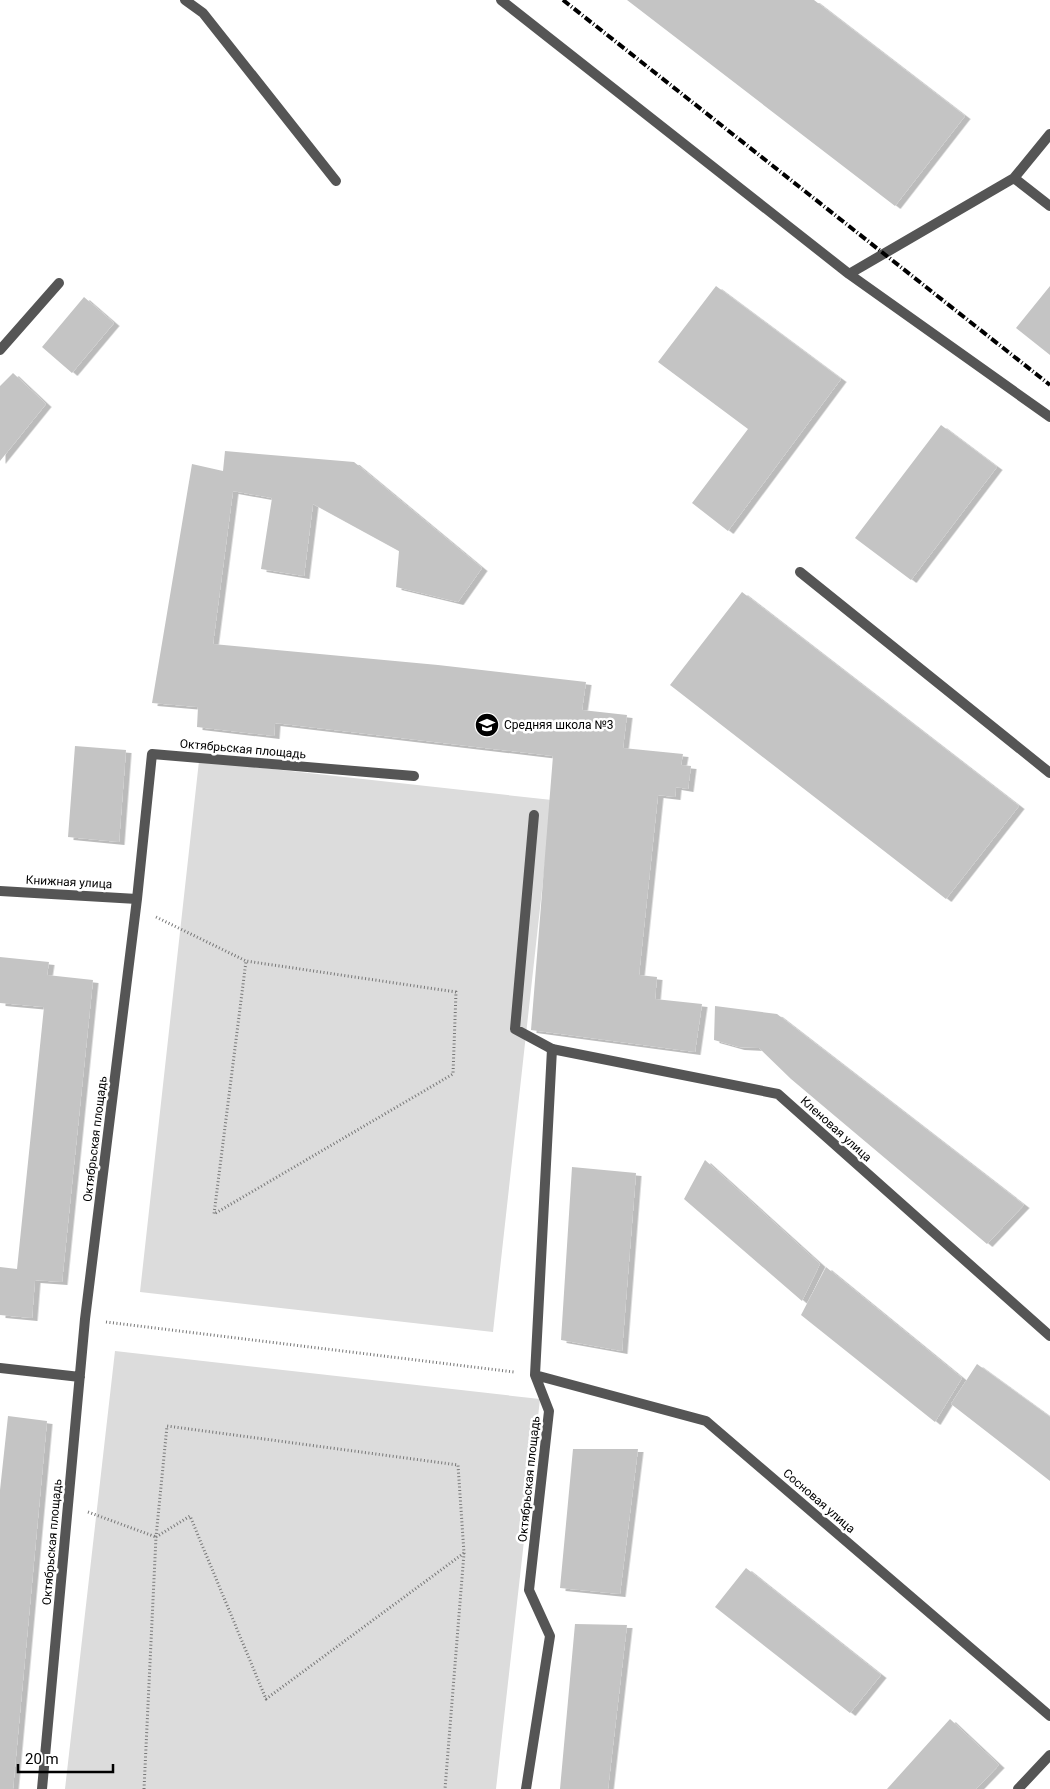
<svg xmlns="http://www.w3.org/2000/svg" width="1050" height="1789" viewBox="0 0 1050 1789" font-family="Roboto,sans-serif">
  <defs>
    <filter id="shadow"><feDropShadow dx="5.5" dy="3" stdDeviation="0" flood-color="#0004"/></filter>
  </defs>
  <rect width="100%" height="100%" fill="#fff"/>
  <path fill="#dcdcdc" d="M199,761L552,800L493,1332L140,1292Z
    M115,1351L540,1399L496,1789H65Z"/>
  <path fill="#c4c4c4" filter="url(#shadow)" d="M627,0H814L965,116L895,206Z
    M716,286L841,379L728,531L692,503L748,429L658,362Z
    M1050,286V355L1016,328Z
    M84,297L114,323L72,373L42,347Z
    M13,373L46,404L0,461V386Z
    M941,425L997,467L911,580L855,538Z
    M225,451L354,462L482,568L458,602L396,587L399,551L313,504L304,576L261,569L272,498L233,491L213,644L438,665L586,682L582,710L627,715L623,748L683,754L681,765L691,766L688,789L676,787L675,797L658,795L639,975L657,977L655,999L702,1004L695,1052L531,1030L553,756L275,723L274,736L197,727L198,707L152,703L192,464L223,471Z
    M742,592L1019,806L946,899L670,685Z
    M75,746L126,750L119,842L68,837Z
    M0,957L49,962L47,975L93,980L62,1282L35,1280L32,1318L0,1315V1267L17,1269L44,1007L0,1003Z
    M715,1006L777,1014L1024,1205L987,1244L791,1079L759,1048L739,1047L714,1040Z
    M705,1160L820,1264L802,1301L684,1199Z
    M572,1167L636,1173L622,1351L561,1340Z
    M826,1267L962,1378L935,1422L801,1315Z
    M977,1364L1050,1417V1481L951,1404Z
    M8,1416L47,1421L13,1789H0V1490Z
    M573,1449H638L620,1594L560,1588Z
    M746,1568L881,1675L850,1713L715,1607Z
    M575,1624L627,1625L608,1789H560Z
    M950,1719L999,1765L976,1789H887Z"/>
  <g fill="none" stroke-linecap="round" stroke-linejoin="round">
    <path stroke="#777" stroke-width="3" stroke-dasharray="1 2.5" stroke-linecap="butt" d="M156,917L246,961L456,992L453,1074L214,1214L246,961
      M106,1322L514,1372
      M88,1512L156,1537
      M156,1537L190,1516L266,1699L464,1553
      M144,1789L156,1537L167,1426L458,1465L464,1553L445,1789"/>
    <path stroke="#555" stroke-width="10" d="M185,0L203,13L336,181
      M501,0L849,274
      M1014,178L1050,134
      M1050,206L1014,178L849,274L1050,417
      M800,572L1050,773
      M534,815L515,1029L552,1049"/>
    <path stroke="#555" stroke-width="10" d="M0,350L59,283
      M0,891L137,899
      M0,1368L80,1377
      M535,1375L706,1421L1050,1716
      M42,1789L85,1319L137,899L152,754L414,776
      M526,1789L550,1636L529,1590L549,1411L535,1375L552,1049L778,1094L1050,1336
      M1018,1789L1050,1755"/>
    <path stroke="#000" stroke-width="4" stroke-dasharray="8 2.5 1 2.5" stroke-linecap="butt" d="M563,0L1050,385"/>
  </g>
  <defs>
    <g id="school-disc" transform="scale(1.25)"><circle r="9.5" fill="#000" stroke="#fff"/><path d="M0-5L7-2L0 1L-7-2ZM-4 1L0 2.5L4 1V4Q0 6-4 4Z" fill="#fff"/></g>
  </defs>
  <g fill-rule="evenodd">
    <use href="#school-disc" x="487" y="725"/>
  </g>
  <g text-anchor="middle" dominant-baseline="central" stroke-width="5" stroke-linejoin="round" paint-order="stroke">
    <g font-size="12" fill="#000" stroke="#fff" text-anchor="start">
      <text x="504" y="725">Средняя школа №3</text>
    </g>
    <g font-size="12" fill="#000" stroke="#fff">
      <text transform="translate(243 749) rotate(5)">Октябрьская площадь</text>
      <text transform="translate(69 882) rotate(3)">Книжная улица</text>
      <text transform="translate(836 1129) rotate(42)">Кленовая улица</text>
      <text transform="translate(95 1139) rotate(-83)">Октябрьская площадь</text>
      <text transform="translate(529 1479) rotate(-84)">Октябрьская площадь</text>
      <text transform="translate(819 1501) rotate(41)">Сосновая улица</text>
      <text transform="translate(52 1542) rotate(-85)">Октябрьская площадь</text>
    </g>
  </g>
  <path d="M18 1764v8h95v-8" fill="none" stroke="#000000" stroke-width="2.5"/>
  <text x="25" y="1764" font-size="15" fill="#000000" stroke="#ffffff" stroke-width="4" paint-order="stroke">20 m</text>
</svg>
